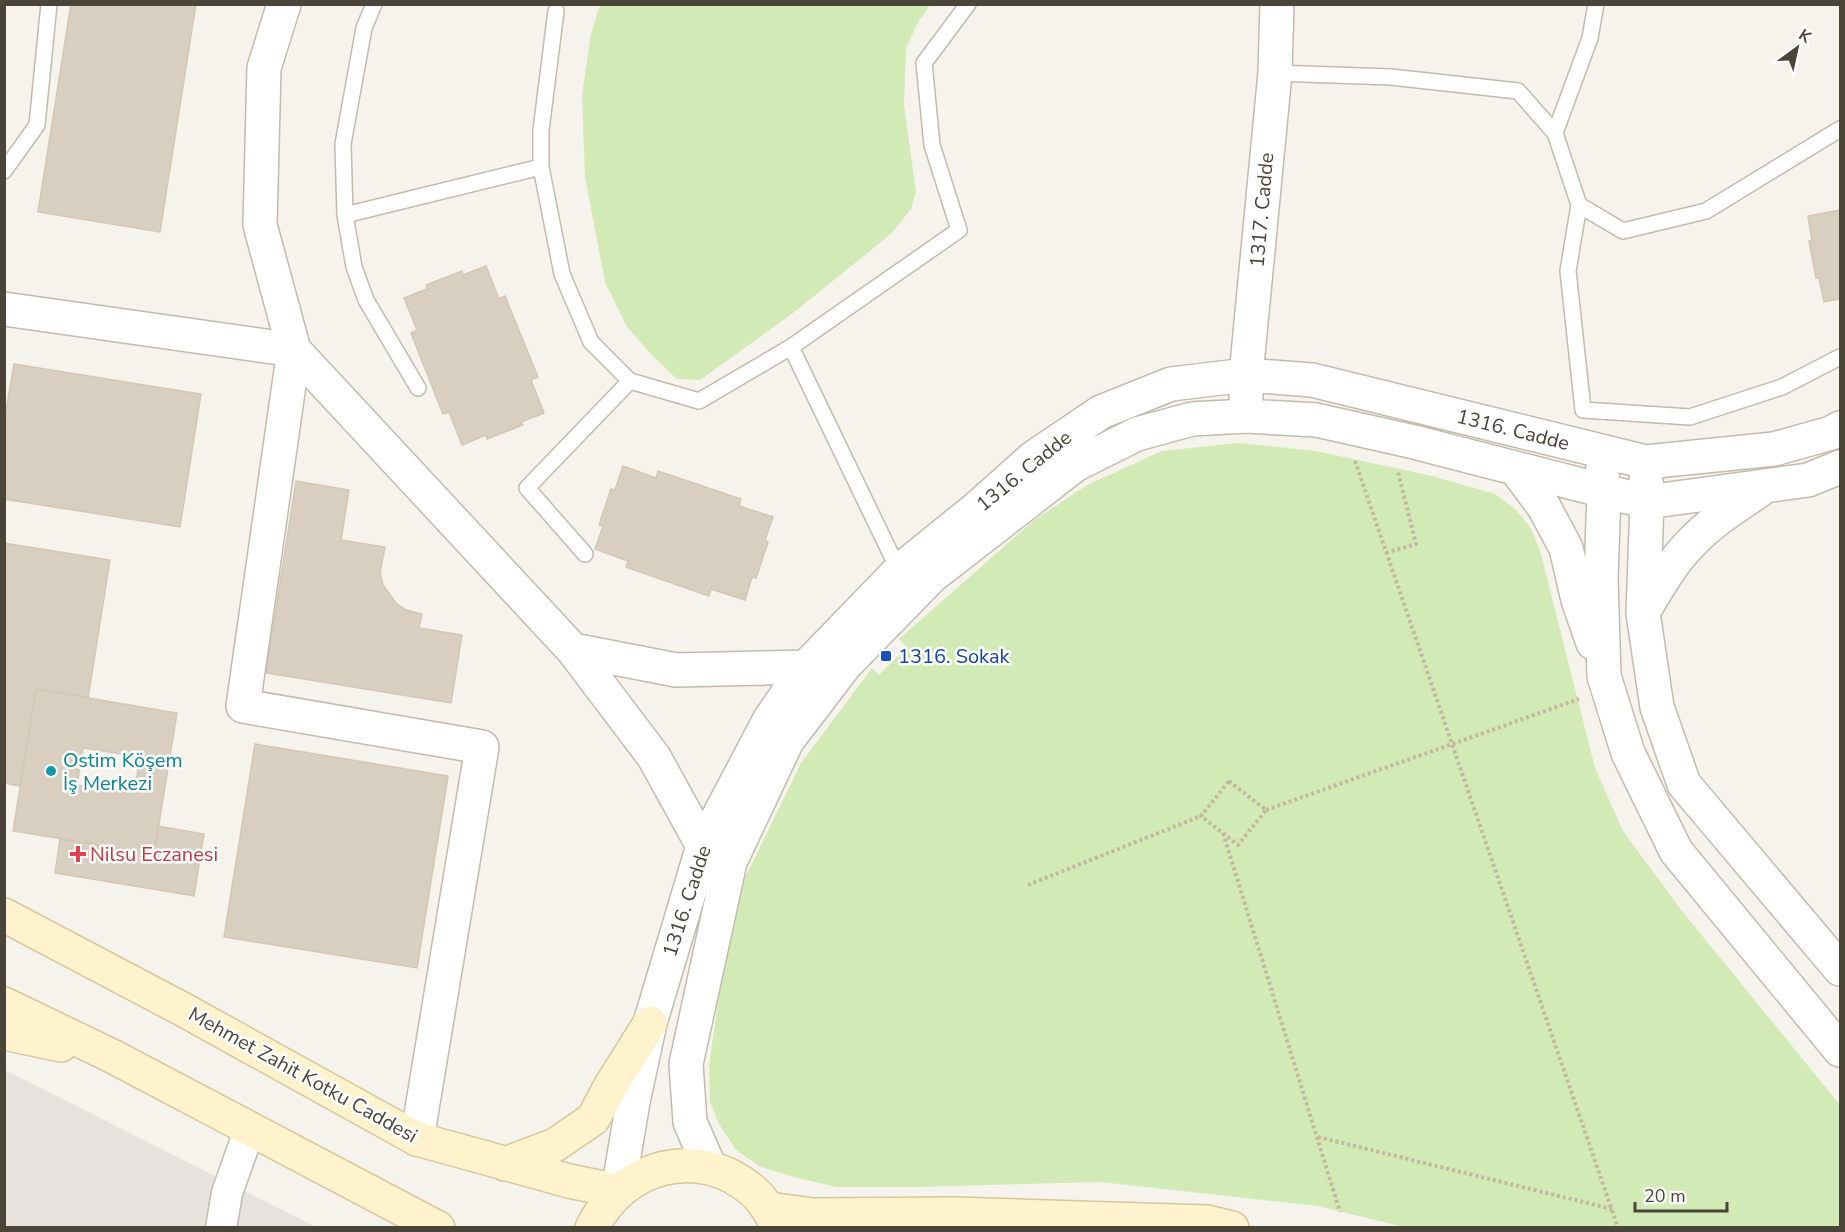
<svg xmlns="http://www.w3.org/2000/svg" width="1845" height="1232" viewBox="0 0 1845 1232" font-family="'Nunito Sans',sans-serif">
  <rect width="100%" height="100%" fill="#f6f3ec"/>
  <path fill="#e6e2dd" d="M5,1070L316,1227H5Z"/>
  <path fill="#d2eab5" d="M602,5H930L919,21L906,47L904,105L916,192L911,209L891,234L793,313L700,380L677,379L652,355L627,327L605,282L585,177L582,95L591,34L599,8Z
    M1238,443L1316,451L1432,476L1495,494L1515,509L1531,528L1541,554L1595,768L1623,831L1682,911L1840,1105V1227L1408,1228L1318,1206L1100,1182L915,1187H836L794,1177L761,1167L736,1150L719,1124L710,1102L709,1066L722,974L740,888L801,763L872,668L879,675L907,647L899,639L1033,521L1087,485L1162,451Z"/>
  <path fill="#d8cfc1" stroke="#d3c7b4" stroke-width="1.5" fill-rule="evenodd" d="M71,4H196L160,232L38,212Z
    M1840,210V299L1824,302L1819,278H1816L1809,241L1812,240L1808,216Z
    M486,266L499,299L505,296L538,377L531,380L544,413L521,422L523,425L487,439L486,435L462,445L449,412L443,414L411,333L417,330L404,298L427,289L426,285L462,271L463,275Z
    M14,364L201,394L180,527L4,499V422Z
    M623,466L656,478L658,471L741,499L739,506L773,517L765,540L768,542L756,578L752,577L745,600L711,589L709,596L626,567L628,561L595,549L603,526L599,525L611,489L615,490Z
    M296,481L349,490L341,540L385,547L380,573L383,585L396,603L406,610L422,614L419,628L462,635L451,703L266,673Z
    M4,543L110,560L88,698L36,689L20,786L4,783Z
    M36,689L177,713L154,854L13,831ZM83,748L140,757L134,794L77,785Z
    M255,744L448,776L417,968L224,937Z
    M158,826L204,834L194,896L55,873L60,839L154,854Z"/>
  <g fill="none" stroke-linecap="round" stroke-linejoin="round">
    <g stroke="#c2bbae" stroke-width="18">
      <path id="service" d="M374,4L364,28L343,144L345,215L354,267L366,300L418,388
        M556,11L541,130V167L562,274L591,342L630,381L699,401L791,347L959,230L932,145L924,63L968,4
        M1275,73L1391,77L1518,91L1555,133L1579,205L1568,271L1583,410L1690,417L1782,387L1840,357
        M1555,133L1590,38L1596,4
        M4,171L37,125L49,4
        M1579,205L1623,231L1706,211L1840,129
        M345,215L541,167
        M791,347L899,571
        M585,554L527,488L630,381"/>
    </g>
    <g stroke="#c2bbae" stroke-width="33">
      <path id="minor" d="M221,1228L227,1193L250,1128"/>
    </g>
    <g stroke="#c2bbae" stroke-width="36">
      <path id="tertiary" d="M284,4L264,68L260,225L294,350L573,650L654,757L703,846
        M4,309L294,350L243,706L482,747L417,1139
        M1246,397V375L1275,73L1277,4
        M1515,468L1544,507L1566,548L1578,600L1593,643
        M1602,472L1604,492L1601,578L1604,676L1628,753L1676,851L1840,1050
        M1646,479L1647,502L1643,613L1657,707L1684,784L1840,969
        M1644,611C1658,587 1672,562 1692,542C1712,521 1737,506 1760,490
        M573,650L676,670L806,667
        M710,1168L690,1122L686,1064L730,862L787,741L845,665L932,576L1075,465L1137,434L1192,419L1246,416L1316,420L1343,426L1414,442L1647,502L1808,480L1840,467
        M618,1191L633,1102L650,1023L703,846L770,719L806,667L899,571L977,508L1033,458L1101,412L1171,384L1246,375L1312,380L1646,462L1774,449L1831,433L1840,428"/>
    </g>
    <g stroke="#d6c79b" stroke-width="36">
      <path id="secondary" d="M4,915L184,1010L417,1139L569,1181L618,1191
        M4,1004L112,1056L438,1228
        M4,1033L61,1045
        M505,1164L555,1145L593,1119L610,1087L650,1023
        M769,1209L813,1215L955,1214L1207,1222L1232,1228
        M592,1228C622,1166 697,1144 752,1190C764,1200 771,1214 779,1228"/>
    </g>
    <path stroke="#c4b79f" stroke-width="4" stroke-dasharray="3 3" stroke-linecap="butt" d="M1355,461L1618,1228
      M1386,553L1416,544L1398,472
      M1229,781L1266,810L1238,845L1201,816Z
      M1266,810L1579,699
      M1223,833L1340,1212
      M1028,885L1201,816
      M1318,1137L1612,1209"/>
    <use href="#service" stroke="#fff" stroke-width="15"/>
    <use href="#minor" stroke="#fff" stroke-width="30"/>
    <use href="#tertiary" stroke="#fff" stroke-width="33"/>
    <use href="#secondary" stroke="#fff3cd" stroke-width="33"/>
  </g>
  <rect fill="#1a4fb4" stroke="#fff" stroke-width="2" x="880" y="650" width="12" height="12" rx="3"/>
  <circle fill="#0f9aa8" stroke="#fff" stroke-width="2" cx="51" cy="771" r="6"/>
  <path fill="#e0444e" stroke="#fff" stroke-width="2" d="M75 845h6v6h6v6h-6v6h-6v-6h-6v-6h6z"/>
  <g text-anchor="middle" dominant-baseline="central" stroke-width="5" stroke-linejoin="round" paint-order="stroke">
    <g font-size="20" fill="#4b4439" stroke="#fff">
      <text transform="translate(1262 210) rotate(-85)">1317. Cadde</text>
      <text transform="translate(1513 430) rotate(14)">1316. Cadde</text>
      <text transform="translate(1024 471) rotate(-39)">1316. Cadde</text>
      <text transform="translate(687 901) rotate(-72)">1316. Cadde</text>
      <text transform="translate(303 1075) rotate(29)">Mehmet Zahit Kotku Caddesi</text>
    </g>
    <g font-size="20" fill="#164399" stroke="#fff" text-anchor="start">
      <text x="898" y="656">1316. Sokak</text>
    </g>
    <g font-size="20" fill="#0d838f" stroke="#fff" text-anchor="start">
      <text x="63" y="760">Ostim Köşem<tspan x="63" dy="23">İş Merkezi</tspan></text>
    </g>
    <g font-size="20" fill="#be3a42" stroke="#fff" text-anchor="start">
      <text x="90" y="854">Nilsu Eczanesi</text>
    </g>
  </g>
  <rect width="1845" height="1232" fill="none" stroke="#4b4439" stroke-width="12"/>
  <g transform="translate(1797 48) rotate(33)" stroke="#ffffff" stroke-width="4.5" paint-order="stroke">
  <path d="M0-4.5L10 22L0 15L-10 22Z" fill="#4b4439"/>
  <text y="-9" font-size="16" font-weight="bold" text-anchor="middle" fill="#4b4439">K</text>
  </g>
  <path d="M1635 1202v9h92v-9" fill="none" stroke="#4b4439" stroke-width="3"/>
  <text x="1644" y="1202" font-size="18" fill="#4b4439" stroke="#ffffff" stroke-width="4.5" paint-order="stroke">20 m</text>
</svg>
